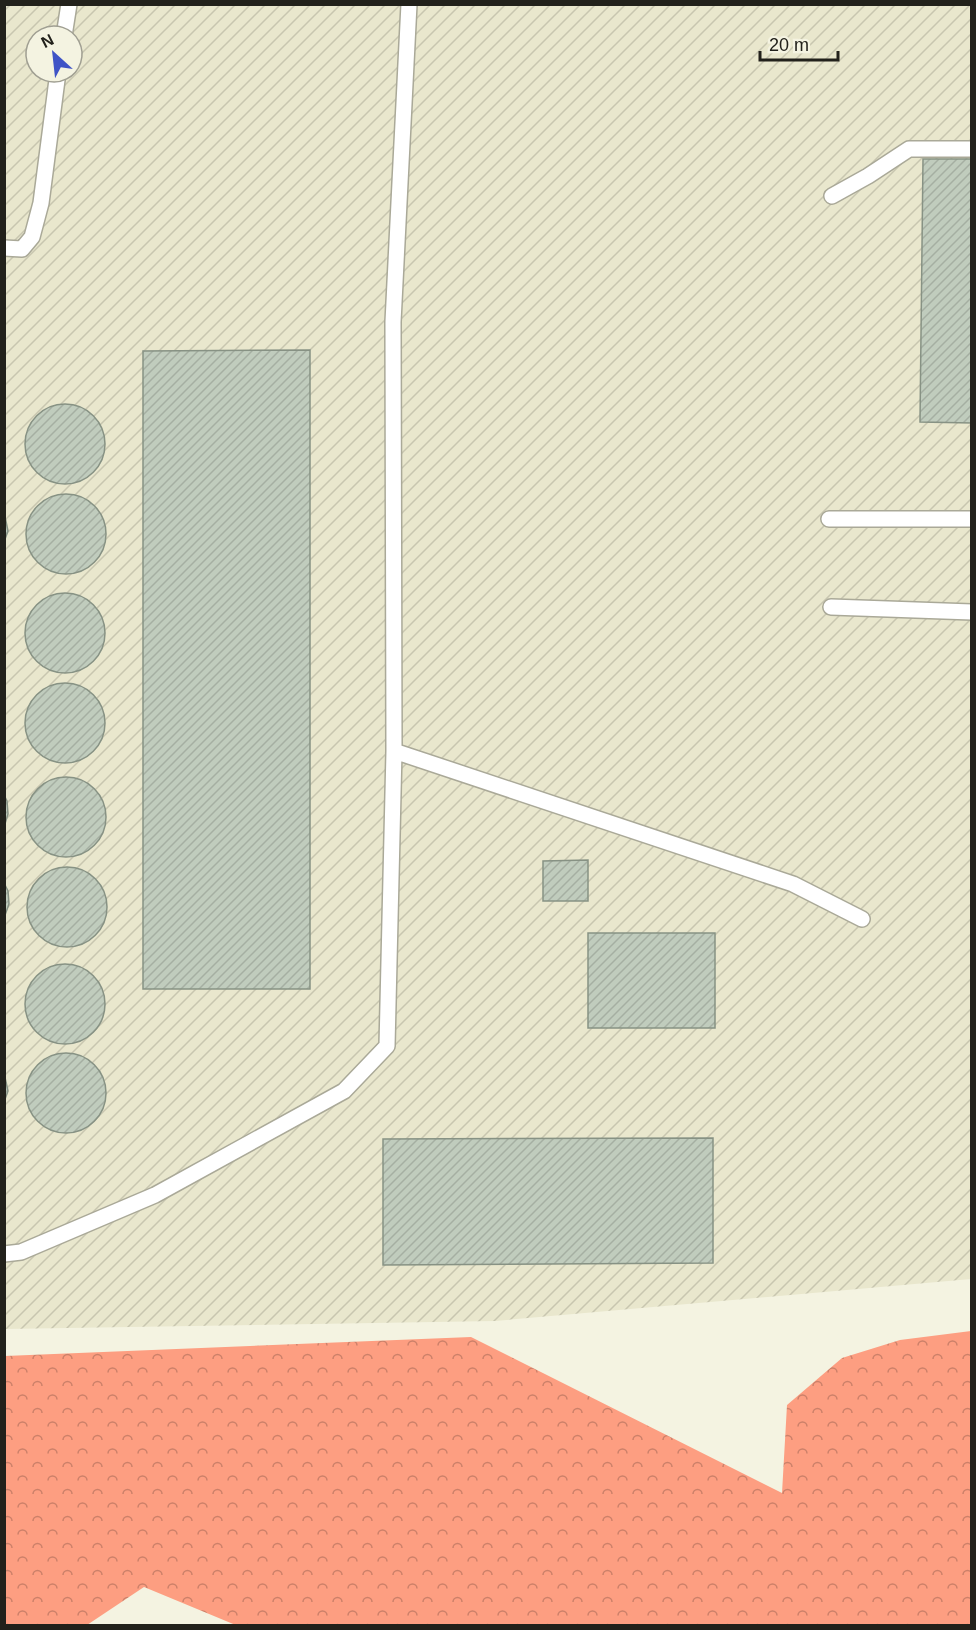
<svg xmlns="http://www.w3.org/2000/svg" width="976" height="1630" viewBox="0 0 976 1630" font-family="Helvetica,sans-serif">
  <defs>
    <pattern id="industrial-furrows" width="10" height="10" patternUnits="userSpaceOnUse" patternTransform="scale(1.5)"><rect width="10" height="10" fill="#e9e7cd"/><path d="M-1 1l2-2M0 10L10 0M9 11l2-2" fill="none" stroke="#c8c6af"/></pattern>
    <pattern id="forest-crowns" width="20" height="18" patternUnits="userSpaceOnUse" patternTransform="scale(1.5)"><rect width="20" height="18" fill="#fd9e81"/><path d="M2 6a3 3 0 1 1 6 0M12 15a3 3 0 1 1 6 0" fill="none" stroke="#cc8069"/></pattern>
    <pattern id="building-hatch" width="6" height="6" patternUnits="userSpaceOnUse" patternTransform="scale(1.5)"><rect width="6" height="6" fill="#c0ccbd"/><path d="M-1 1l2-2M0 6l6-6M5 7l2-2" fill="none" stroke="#a5afa2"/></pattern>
  </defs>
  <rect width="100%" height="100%" fill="#f4f3e1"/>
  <path fill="url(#industrial-furrows)" fill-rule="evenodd" d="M4,5H971V1279L495,1321L5,1329ZM36,36H72V72H36Z"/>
  <path fill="url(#forest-crowns)" d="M971,1331V1625L238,1626L144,1587L87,1625H5V1356L471,1337L782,1493L787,1405L842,1358L900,1340Z"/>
  <path fill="url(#building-hatch)" stroke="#879284" stroke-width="1.5" d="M923,159H972V423L920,422Z
    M310,350V989H143V351Z
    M25 444a40 40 0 1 1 80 0a40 40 0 1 1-80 0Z
    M26 534a40 40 0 1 1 80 0a40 40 0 1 1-80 0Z
    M4,512L8,531L4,542Z
    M25 633a40 40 0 1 1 80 0a40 40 0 1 1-80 0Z
    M25 723a40 40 0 1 1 80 0a40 40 0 1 1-80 0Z
    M26 817a40 40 0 1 1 80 0a40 40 0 1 1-80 0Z
    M4,795L7,801L8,814L4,827Z
    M588,860V901H543V861Z
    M27 907a40 40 0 1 1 80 0a40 40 0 1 1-80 0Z
    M4,883L8,891L9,904L4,918Z
    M588,933H715V1028H588Z
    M25 1004a40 40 0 1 1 80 0a40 40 0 1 1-80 0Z
    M26 1093a40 40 0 1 1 80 0a40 40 0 1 1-80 0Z
    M4,1073L8,1091L4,1102Z
    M713,1138V1263L383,1265V1139Z"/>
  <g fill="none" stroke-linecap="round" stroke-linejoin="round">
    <g stroke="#aaa998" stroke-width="18">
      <path id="service" d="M64,36L69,4
        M832,196L868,176L909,149H972
        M4,248L22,249L32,237L41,203L58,72
        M829,519H972
        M831,607L972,612
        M394,751L793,884L862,919
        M4,1254L21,1252L155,1195L344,1091L387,1046L394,751L393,322L409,4"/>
    </g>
    <use href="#service" stroke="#fff" stroke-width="15"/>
  </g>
  <rect width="976" height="1630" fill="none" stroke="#22211b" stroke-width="12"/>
  <g transform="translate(54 54) rotate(333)"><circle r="28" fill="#f4f3e1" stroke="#a09f92" stroke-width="1.5"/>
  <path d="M0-4.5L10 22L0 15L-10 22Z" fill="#3f53c6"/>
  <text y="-9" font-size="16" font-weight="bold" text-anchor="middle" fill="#22211b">N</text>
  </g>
  <path d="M760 51v9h78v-9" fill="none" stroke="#22211b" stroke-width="3"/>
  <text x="769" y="51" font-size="18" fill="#22211b" stroke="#f4f3e1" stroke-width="4.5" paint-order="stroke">20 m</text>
</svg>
